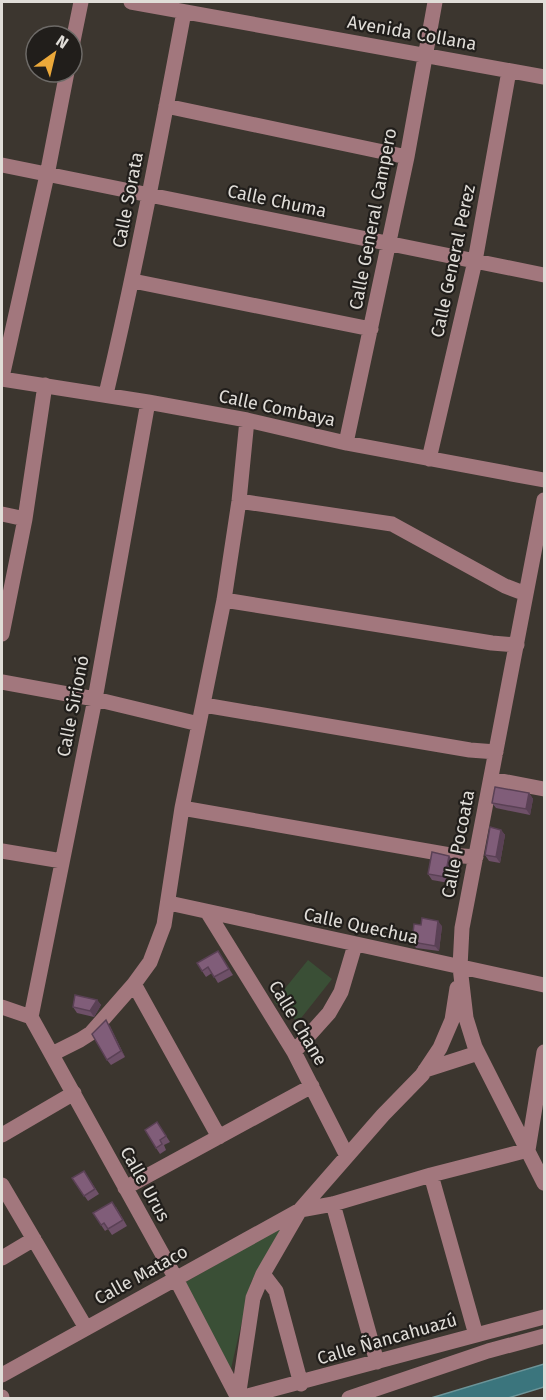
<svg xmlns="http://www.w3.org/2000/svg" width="546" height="1400" viewBox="0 0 546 1400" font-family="'Fira Sans',sans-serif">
  <rect width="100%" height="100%" fill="#3c362f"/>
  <path fill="#3a4f36" d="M308,960L332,979L298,1022L274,1002Z
    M282,1227L251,1282L230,1373L184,1283Z"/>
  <path fill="#3b757d" stroke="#6c9498" stroke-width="1.5" d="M544,1364V1387L508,1398H431Z"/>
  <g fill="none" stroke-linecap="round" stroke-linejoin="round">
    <path stroke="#a2777d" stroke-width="15" d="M131,2L544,77
      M72,46L81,2
      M166,106L407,157
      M2,165L544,275
      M133,281L371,329
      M2,377L47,175L67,72
      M2,379L148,402L247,420L346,443L544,480
      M106,394C136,268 160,140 184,12
      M346,443L407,157L435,2
      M429,459L475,261L509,71
      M544,500L462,928L460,967L466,1018L475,1047L544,1183
      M239,501L392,524L505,586L526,594
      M2,514L25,519
      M224,600L492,643L517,645
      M2,634L25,519L45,385
      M2,682L95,699L199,724
      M204,705L470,750L496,752
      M491,779L544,789
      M182,808L450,855L476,857
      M2,851L62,861
      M169,903L544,985
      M208,913L294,1052L347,1156
      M134,984L219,1137
      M2,1007L31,1017L175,1277L238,1398
      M31,1017L95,699L148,402
      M294,1052L329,1013L341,992L355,945
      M52,1054L80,1040L91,1033L134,984L150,962L164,925L182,808L224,600L239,501L247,420
      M425,1070L478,1053
      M2,1135L74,1093
      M431,1175L476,1335
      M2,1185L86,1328
      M125,1188L312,1086
      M333,1204L377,1362
      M2,1258L34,1239
      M263,1274L276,1291L301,1384
      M2,1375L300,1210L333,1204L431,1175L528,1150L544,1052
      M2,1397V1398
      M238,1398L253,1298L263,1274L300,1210L383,1115L422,1075L440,1048L452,1020L457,988
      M240,1398L544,1317
      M349,1398L488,1351L544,1336"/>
  </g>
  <path fill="#6e5068" d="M529,793L533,799L530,815L496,808L492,803Z
    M501,830L505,835L500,863L489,861L485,855Z
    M449,856L453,861L449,883L432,880L428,874Z
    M442,926L439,951L416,948L412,942Z
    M218,951L233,975L218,983L212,973L206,977L202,971Z
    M97,1000L101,1005L94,1017L77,1013L73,1007Z
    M110,1026L125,1057L111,1065L107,1060Z
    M157,1122L170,1142L164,1145L166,1150L160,1154L156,1148Z
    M84,1171L99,1194L88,1201L72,1178Z
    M116,1207L127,1226L112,1235L108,1229L105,1231L101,1225Z"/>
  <path fill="#5a4155" d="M529,793L533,799L530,815L526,809Z
    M501,830L505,835L500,863L496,857Z
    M449,856L453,861L449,883L445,877Z
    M438,921L442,926L439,951L435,946Z
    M97,1000L101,1005L94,1017L90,1011Z
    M106,1020L110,1026L125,1057L121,1051Z"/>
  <path fill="#805d79" stroke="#5a4155" stroke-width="1.5" d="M495,787L529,793L526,809L492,803Z
    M490,827L501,830L496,857L485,855Z
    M432,852L449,856L445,877L428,874Z
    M422,918L438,921L435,946L412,942L414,924L421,925Z
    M218,951L229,969L214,977L208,967L202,971L197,963Z
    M75,995L97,1000L90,1011L73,1007Z
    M106,1020L121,1051L107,1060L92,1034Z
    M157,1122L166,1136L160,1140L162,1144L156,1148L145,1130Z
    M84,1171L95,1189L84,1196L72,1178Z
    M112,1202L123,1220L108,1229L104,1223L101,1225L93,1213Z"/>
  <g text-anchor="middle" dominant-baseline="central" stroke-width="4.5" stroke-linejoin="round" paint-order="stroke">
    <g font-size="18" fill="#e0ddd8" stroke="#211e1b">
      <text transform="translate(412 33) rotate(10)">Avenida Collana</text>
      <text transform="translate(128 200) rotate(-79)">Calle Sorata</text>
      <text transform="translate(277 201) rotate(12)">Calle Chuma</text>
      <text transform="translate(373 219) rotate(-79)">Calle General Campero</text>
      <text transform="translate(453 261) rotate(-78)">Calle General Perez</text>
      <text transform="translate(277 408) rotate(12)">Calle Combaya</text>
      <text transform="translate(73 706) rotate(-79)">Calle Sirionó</text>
      <text transform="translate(458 844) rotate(-79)">Calle Pocoata</text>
      <text transform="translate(361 926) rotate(12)">Calle Quechua</text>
      <text transform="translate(298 1023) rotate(59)">Calle Chane</text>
      <text transform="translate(145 1184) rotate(61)">Calle Urus</text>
      <text transform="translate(141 1275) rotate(-29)">Calle Mataco</text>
      <text transform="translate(387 1339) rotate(-16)">Calle Ñancahuazú</text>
    </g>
  </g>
  <rect width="546" height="1400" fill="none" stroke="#e0ddd8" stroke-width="6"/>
  <g transform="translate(54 54) rotate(34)"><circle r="28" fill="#211e1b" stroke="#6d6a67" stroke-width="1.5"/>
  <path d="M0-4.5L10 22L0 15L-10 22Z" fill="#eca93a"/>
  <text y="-9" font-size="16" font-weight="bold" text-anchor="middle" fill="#e0ddd8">N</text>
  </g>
</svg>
